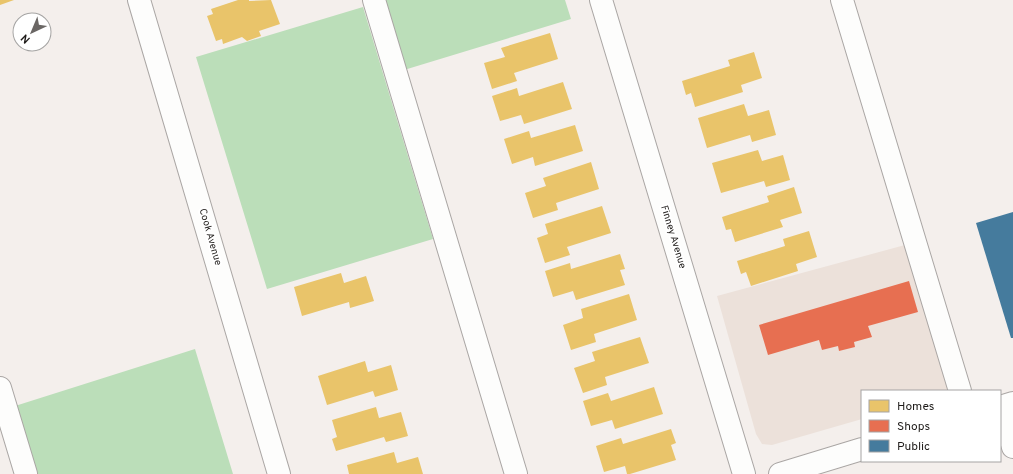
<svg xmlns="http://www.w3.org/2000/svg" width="1013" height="474" viewBox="0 0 1013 474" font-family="Overpass,sans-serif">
  <rect width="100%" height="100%" fill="#f4efec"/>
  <path fill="#ece1da" d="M905,245L950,391H862V419L772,445L762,444L756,434L717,296Z"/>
  <path fill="#bbdeb9" d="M382,0H565L571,19L404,70Z
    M363,7L433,239L267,289L196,57Z
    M195,349L233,474H37L15,406Z"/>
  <path fill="#e9c46a" d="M0,0H14L0,5Z
    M238,0H249V1L271,0L280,24L259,31L261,36L247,41L242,37L223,44L222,39L216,41L207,16L213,14L211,9Z
    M550,33L558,59L514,73L517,81L492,89L484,63L505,57L501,48Z
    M754,52L762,78L741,85L743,92L695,107L691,93L686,95L682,81L730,66L728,60Z
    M563,82L572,109L524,124L521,115L500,121L492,96L517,88L519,96Z
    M744,104L748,116L769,110L776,135L752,142L750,135L707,148L698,118Z
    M575,125L583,151L535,166L533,157L512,164L504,139L529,131L531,138Z
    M758,150L762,161L783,155L790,180L766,187L764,181L721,193L712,163Z
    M591,162L599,189L556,203L558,210L533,218L525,193L546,186L543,178Z
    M794,187L802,213L780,220L783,227L735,242L731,229L726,230L722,217L769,202L767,196Z
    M602,206L611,233L567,247L570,255L545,263L537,238L548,234L545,224Z
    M809,231L817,257L796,264L798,271L751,286L746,272L741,274L737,261L785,246L783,239Z
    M620,254L625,269L620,270L625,285L576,300L573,291L553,297L545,271L570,263L571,269Z
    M341,273L344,283L366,276L374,301L350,308L349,302L302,316L294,287Z
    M629,294L637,320L594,334L596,342L571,350L563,325L583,318L581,309Z
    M640,337L649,363L605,377L607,385L583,393L574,368L595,361L592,352Z
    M365,361L368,372L391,365L398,390L375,397L373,391L327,405L318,376Z
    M654,387L663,414L615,429L612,420L591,426L583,401L608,393L611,401Z
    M376,407L379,418L401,412L408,436L386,442L384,437L336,451L332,439L337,437L332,420Z
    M671,429L676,443L671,445L676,460L630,474H627L625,466L604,472L596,446L621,438L623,444Z
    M394,452L397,463L418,457L423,474H349L347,465Z"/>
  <path fill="#e76f51" d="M909,281L918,312L868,326L872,337L854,342L855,347L839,351L838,346L822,350L819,340L768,355L759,325Z"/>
  <path fill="#457b9d" d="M1013,212V338H1011L976,223Z"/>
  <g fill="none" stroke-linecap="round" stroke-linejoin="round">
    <g stroke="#aaa6a4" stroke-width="24">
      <path id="minor" d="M139,0L279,474
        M374,0L516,474
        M601,0L744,474
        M842,0L960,391
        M0,388L26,474
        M1001,407L1013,447"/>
    </g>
    <g stroke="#aaa6a4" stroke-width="24">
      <path id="major" d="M1000,407L1013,403
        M780,474L862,449"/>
    </g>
    <use href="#minor" stroke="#fdfdfc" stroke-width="22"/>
    <use href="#major" stroke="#fdfdfc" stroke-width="22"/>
  </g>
  <g text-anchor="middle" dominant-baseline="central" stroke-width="4" stroke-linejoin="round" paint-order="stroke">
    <g font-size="10" fill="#1f1c1a" stroke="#fff">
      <text transform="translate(210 237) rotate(74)">Cook Avenue</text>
      <text transform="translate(673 237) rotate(73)">Finney Avenue</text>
    </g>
  </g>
  <rect x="861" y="390" width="140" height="72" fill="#ffffff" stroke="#a5a4a3"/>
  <rect x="869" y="400" width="20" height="12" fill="#e9c46a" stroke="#a5a4a3"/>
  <text x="897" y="410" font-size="12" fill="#1f1c1a">Homes</text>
  <rect x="869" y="420" width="20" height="12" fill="#e76f51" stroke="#a5a4a3"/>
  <text x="897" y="430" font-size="12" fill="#1f1c1a">Shops</text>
  <rect x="869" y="440" width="20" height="12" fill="#457b9d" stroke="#a5a4a3"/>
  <text x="897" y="450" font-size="12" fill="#1f1c1a">Public</text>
  <g transform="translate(32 32) rotate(224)"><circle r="19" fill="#ffffff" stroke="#a5a4a3"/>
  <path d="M0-3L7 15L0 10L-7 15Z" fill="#6a6664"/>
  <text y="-6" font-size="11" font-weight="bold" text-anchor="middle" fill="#1f1c1a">N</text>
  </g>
</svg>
